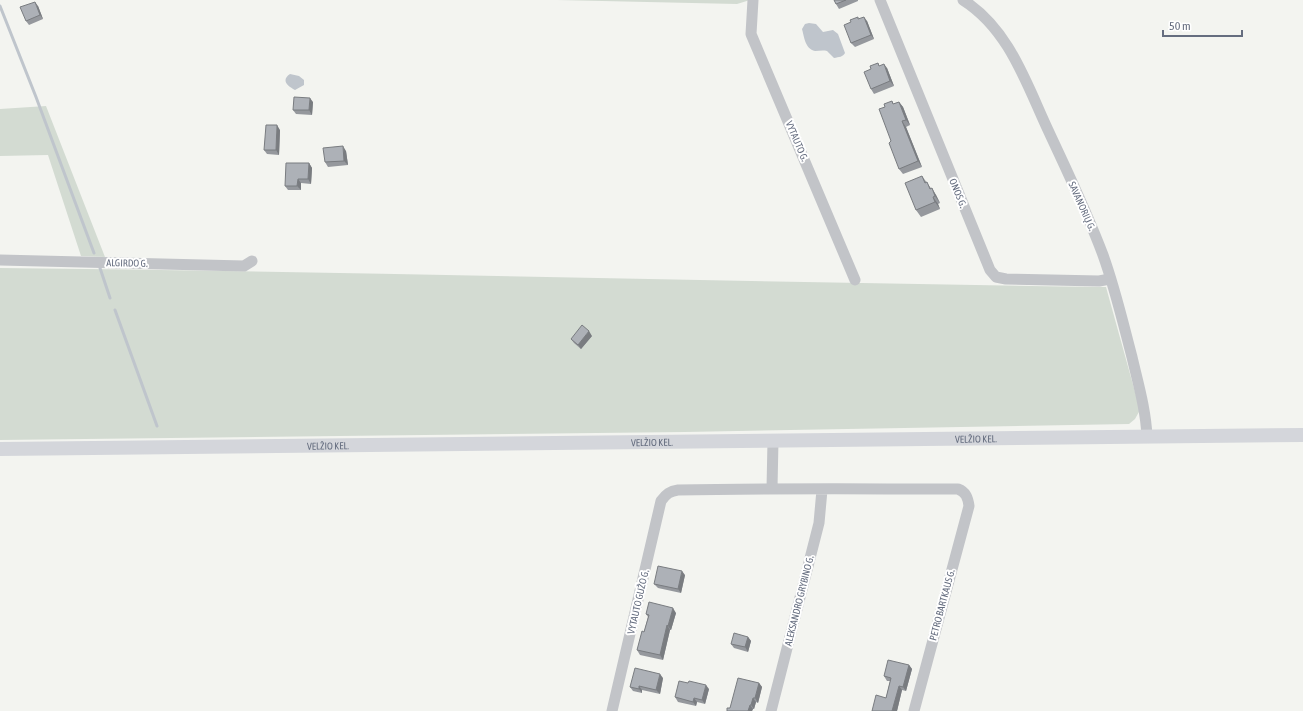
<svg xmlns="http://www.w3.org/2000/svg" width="1303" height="711" viewBox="0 0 1303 711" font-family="'Asap Condensed',sans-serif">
  <rect width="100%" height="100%" fill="#f3f4f0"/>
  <path fill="#d3dbd2" d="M557,0H750L737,4Z
    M46,106L105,257L81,256L48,155L0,156V109Z
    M0,268C369,272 737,282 1106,287L1140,410L1135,419L1129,424L685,432L0,440Z"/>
  <path fill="#bfc5cc" d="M809,23L816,24L823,32L833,30L838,34L845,53C843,57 839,57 834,58L827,51C823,50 819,51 815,51C805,49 804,36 802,29L805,24Z
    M290,74L299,76L304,80V85L295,90C287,86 281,80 290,74Z"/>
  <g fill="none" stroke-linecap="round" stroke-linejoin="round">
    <path stroke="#bfc5cc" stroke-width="3" d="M0,6L36,97L94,253
      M100,268L110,298
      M115,310L157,426"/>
    <path stroke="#c2c4c8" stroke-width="11" d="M753,0L751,34L855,280
      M880,0L990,270L996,277L1006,279L1099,281L1110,279
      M963,0C1009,29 1026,83 1048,130C1067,171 1087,212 1103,255C1115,288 1123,323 1132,357C1138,383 1146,410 1147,437
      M0,260L244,266L252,261
      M772,488L773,441
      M612,711L661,501C666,494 670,491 678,490C771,488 865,489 958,489C966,492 968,498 969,506L914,711
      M771,711L819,523L822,490"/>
    <path stroke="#d4d6db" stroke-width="14" id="s1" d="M0,449L1303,435"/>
  </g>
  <path fill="#95989d" d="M834,0H858V1L839,9L836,4Z
    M38,6L43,19L29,25L26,21Z
    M859,19L867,21L874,39L855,47L851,43Z
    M878,63L879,66L887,68L894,86L874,94L871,89V69Z
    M892,101L893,104L899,102L903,107L910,125L906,127L922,167L903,174L899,169L891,141L885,107Z
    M313,102L312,115L296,114L293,110Z
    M280,130L279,155L267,154L264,150Z
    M346,151L348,165L328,167L325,162Z
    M309,163L312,168L311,184L301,183V190H288L285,186Z
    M922,176L936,195L940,203L938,204L940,209L921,217L916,210Z
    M592,336L581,349L574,343L571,339Z
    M685,575L681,593L658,588L654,584Z
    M676,613L671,630H670L663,660L640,655L637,650L644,632L648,617L646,614Z
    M748,637L751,641L748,652L734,648L731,644Z
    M909,665L912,669L906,691L902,690L897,711H872L886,698L890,681H887L884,676Z
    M663,678L660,694L642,690V693L633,691L630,687Z
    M759,683L762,687L758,703L756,702L754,709H753L752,711H727Z
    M709,689L705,704L697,702L696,706L678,702L675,697Z"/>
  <path fill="#797c80" d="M35,2L38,6L43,19L40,15Z
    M864,17L867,21L874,39L871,35Z
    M884,64L887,68L894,86L890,81Z
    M310,98L313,102L312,115L309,110Z
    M899,102L903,107L910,125L906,120Z
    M902,121L906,127L922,167L918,161Z
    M277,125L280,130L279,155L276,150Z
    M343,146L346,151L348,165L344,161Z
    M309,163L312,168L311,184L308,179Z
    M298,179L301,183V190L297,186Z
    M932,188L936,195L940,203L935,196Z
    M933,197L938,204L940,209L935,202Z
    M589,331L592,336L581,349L578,345Z
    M682,571L685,575L681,593L678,589Z
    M673,608L676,613L671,630L668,626Z
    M667,625L670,630L663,660L660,655Z
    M748,637L751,641L748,652L745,647Z
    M909,665L912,669L906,691L903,687Z
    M660,674L663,678L660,694L656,690Z
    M759,683L762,687L758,703L755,698Z
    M706,685L709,689L705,704L702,700Z
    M639,686L642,690V693L639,689Z
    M899,686L902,690L897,711H892Z
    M694,698L697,702L696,706L693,702Z
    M753,698L756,702L754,709L751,705Z
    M750,705L753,709L752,711H748Z"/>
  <path fill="#adb1b7" stroke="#797c80" d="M834,0H846L836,4Z
    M35,2L40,15L26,21L20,7Z
    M858,17V19L864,17L871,35L851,43L844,25L851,22L850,20Z
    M878,63L879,66L884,64L890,81L871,89L864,72L871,69L870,66Z
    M294,97L310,98L309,110H293Z
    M892,101L893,104L899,102L906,120L902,121L918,161L899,169L889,143L891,141L879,109L885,107L884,104Z
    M266,125H277L276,150H264Z
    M343,146L344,161L325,162L323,148Z
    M286,163H309L308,179H298L297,186H285Z
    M922,176L925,183L927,182L930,189L932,188L935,196L933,197L935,202L916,210L905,183Z
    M582,325L589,331L578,345L571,339Z
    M658,566L682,571L678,589L654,584Z
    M649,602L673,608L668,626L667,625L660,655L637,650L642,631L644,632L649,615L646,614Z
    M734,633L748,637L745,647L731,644Z
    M888,660L909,665L903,687L899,686L892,711H872L876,695L886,698L891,678L884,676Z
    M635,668L660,674L656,690L639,686V689L630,687Z
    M738,678L759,683L755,698H753L751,705H750L748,711H727V708H730Z
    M679,681L688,683L689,681L706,685L702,700L694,698L693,702L675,697Z"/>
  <g text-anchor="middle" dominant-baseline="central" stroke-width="4" stroke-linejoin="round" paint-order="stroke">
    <g font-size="10" fill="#656d7f" stroke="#fff">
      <text transform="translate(797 141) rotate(67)">VYTAUTO G.</text>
      <text transform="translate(958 193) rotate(68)">ONOS G.</text>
      <text transform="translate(1082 206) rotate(66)">SAVANORIŲ G.</text>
      <text transform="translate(127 263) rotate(1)">ALGIRDO G.</text>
      <text stroke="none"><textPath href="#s1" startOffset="976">VELŽIO KEL.</textPath></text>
      <text stroke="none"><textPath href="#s1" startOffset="652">VELŽIO KEL.</textPath></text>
      <text stroke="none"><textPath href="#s1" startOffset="328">VELŽIO KEL.</textPath></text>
      <text transform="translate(799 601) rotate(-76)">ALEKSANDRO GRYBINO G.</text>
      <text transform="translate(638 602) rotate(-77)">VYTAUTO GUŽO G.</text>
      <text transform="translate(942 605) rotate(-75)">PETRO BARTKAUS G.</text>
    </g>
  </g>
  <path d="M1163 30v6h79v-6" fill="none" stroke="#656d7f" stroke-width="2"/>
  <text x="1169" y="30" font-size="12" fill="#656d7f" stroke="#ffffff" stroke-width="3" paint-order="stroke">50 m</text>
</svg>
